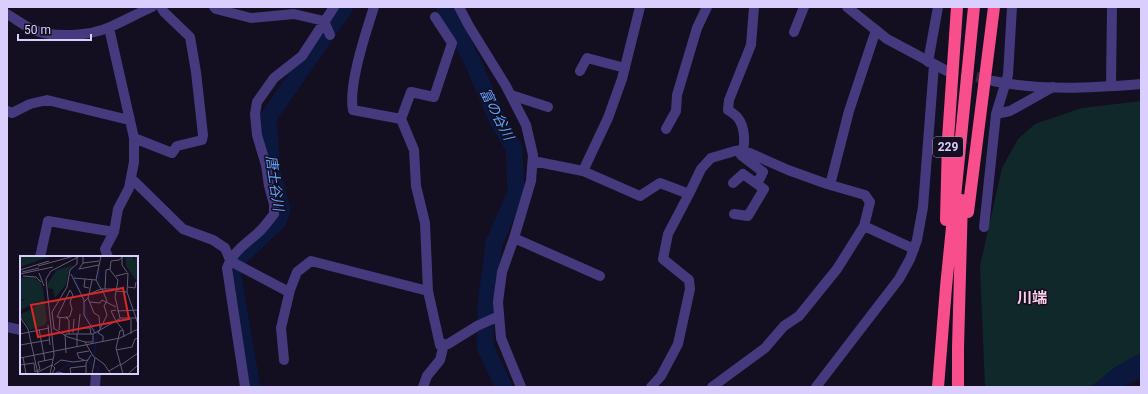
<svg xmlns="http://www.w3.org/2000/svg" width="1148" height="394" viewBox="0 0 1148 394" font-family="Roboto,'Noto Sans JP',sans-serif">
  <rect width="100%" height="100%" fill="#130e20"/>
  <path fill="#11282a" d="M1141,101V353L1114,368L1096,383L1088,387H985L980,266L1002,168L1018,139L1035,124L1082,108Z"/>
  <path fill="#0b173c" d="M1141,353V378L1123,387H1088L1096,383L1114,368Z"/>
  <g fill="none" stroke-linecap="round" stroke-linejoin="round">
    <path stroke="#0b173c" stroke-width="17" d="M445,7L474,65L498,121L514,148L516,193L494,243L486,305L485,347L504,387
      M252,387L233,277V268L236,261L278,221L282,210L272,170L268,118L345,7"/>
    <path stroke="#312b41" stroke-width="10" stroke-dasharray="10 5" stroke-linecap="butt" d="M947,71L991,80"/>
    <path stroke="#453a7d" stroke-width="10" d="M214,7L216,9L251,18L294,14L324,21
      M374,7C366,32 348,85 353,110L401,119L414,150L416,186L425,223L428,291L440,345L448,344L477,326L499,316
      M459,7L469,26L506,86L526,125L533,155L531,181L514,238L502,272L498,302L501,338L521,387
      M754,7L751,45L729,100L728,110C731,112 736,115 738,118C745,127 746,145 741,155L763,172L757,184
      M7,14C16,19 24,26 34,30C54,38 90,36 110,27C124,21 138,13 152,7
      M324,21L330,35
      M794,32L804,7
      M928,62L938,7
      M580,71L587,58L625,68
      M1111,86L1112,7
      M511,95L548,107
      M7,111L12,113L30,104L47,100L129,120
      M996,114L1008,75L1012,7
      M401,119L411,92L434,97L452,43L435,17
      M666,129L676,111L677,95L697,28L707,7
      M134,138L172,153L177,146L202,140L203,135L196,72L190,37L164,12L161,7
      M533,161L583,171L640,196L660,183L689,194
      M583,171L608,118L622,79L640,7
      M131,178L183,229L213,240L225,248L230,260L234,263L287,291L290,290L297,272L311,261L428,291
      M733,183L743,174L764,189L748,216L734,214
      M830,185L849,111L876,30
      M864,226L914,249
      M984,227L996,114L1010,111L1053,87
      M514,238L600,276
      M40,257L48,221L114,232
      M108,257L105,249L114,232L118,209L129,188L134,162V138L109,28
      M7,327L21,330
      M284,360L281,328L290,290
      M95,387L96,373
      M245,387L227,268C233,251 247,243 260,231C265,226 270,219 274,214V204L269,186L266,165L257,135L255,114L257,102L274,78L302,56L334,7
      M423,387L427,376L440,360L444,344
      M651,387L661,376L678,344L690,289L689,280L663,259L668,234L689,194L701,169L711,158L735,151L743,150L788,170L827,184L865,195L870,202L864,226L837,269L799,316L784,326L765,348L712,387"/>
    <path stroke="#453a7d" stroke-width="10" d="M847,7L887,39L947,71
      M993,81C1041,91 1092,88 1141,84
      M816,387L899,279L910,259L917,240L923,207L934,65"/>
    <path stroke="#f84e8c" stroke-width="12" d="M968,212L994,7
      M946,220L948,139L957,7
      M938,387L946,287L974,7
      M958,387V348L962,200"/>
  </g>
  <g text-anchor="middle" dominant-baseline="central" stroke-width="3" stroke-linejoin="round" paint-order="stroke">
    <rect fill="#130e20" stroke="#9e94bb" stroke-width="1" x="933" y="137" width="30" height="20" rx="3"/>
    <g font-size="12" font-weight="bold" fill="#d9cefd">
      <text x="948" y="147">229</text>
    </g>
    <g font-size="14" font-style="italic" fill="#61a1f9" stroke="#130e20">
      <text transform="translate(497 114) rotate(63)">富の谷川</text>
      <text transform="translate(275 183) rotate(82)">唐土谷川</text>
    </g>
    <g font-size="15" font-weight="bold" fill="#fdd0e8" stroke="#130e20">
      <text x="1032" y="298">川端</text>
    </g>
  </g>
  <g transform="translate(20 256)">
    <rect width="118" height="118" fill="#130e20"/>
    <path d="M0,0H31L0,11ZM105,0H112L115,5V1L118,0V27L106,10ZM54,9L49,14L46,28L35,42L33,33L28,32V27L37,14ZM14,21L21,27L23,33L27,65L25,69L10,74L3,63L0,64V58L11,54L20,45L0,54L1,46L7,41L0,45V22Z" fill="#11282a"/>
    <path fill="none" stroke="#0b173c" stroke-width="2" d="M59,12L54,19L60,34M79,13V28M63,40L66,59L77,78L74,100M68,105L73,110L79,111L77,118M39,115L51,107"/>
    <path fill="none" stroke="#625b78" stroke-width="1" d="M63,0V7L59,13L79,9M81,0L76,24L81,33M102,1V9L107,16M91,5L90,14L98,24L95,41L100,62M91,5L99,4L104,0M63,7L79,5M18,10L54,0M0,14L29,5M2,16L19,12M19,17L24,30M0,18L33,11M51,18L64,44V59L75,77M3,20L16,21L21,26M96,20L108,17L107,36M54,22L76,24M65,23L64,31L69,32M108,31L115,32L116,26M82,33L87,45L84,50L87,59L78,77L83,80V85M85,33L86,14L90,13M50,34L53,39L50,46L52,53L50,60L47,62L37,61ZM96,35L107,36L118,68M69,38L72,24M68,42L69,38L81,33H95M64,46L68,42L74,57L79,60L80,72M70,46L80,47L82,44L96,51M96,54L91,55L96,65M97,55L118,54M46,60L49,65V78M0,61L8,73L18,118M96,65L103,74L104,81M28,69L30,89M33,72L48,81L65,86L73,100L84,108L91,118M34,72L32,56L47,31L50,14L57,8V1M64,72H70L71,78M19,73L25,105M39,74L40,61M103,74L100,75L96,92L103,118M53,77L54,63M58,77L60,58M0,78L29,72M45,78L46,97M46,78H73L101,62H118M111,78V63M65,86H73V78M0,89L29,84M57,90V77M96,94L112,91L115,83L118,82M3,101L6,118M0,102L100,82L118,73M64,104L59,102L57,97L69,95M0,109L14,107L15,116L20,113L18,106L33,103M34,109L41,104L53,106L68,104M101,109L118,97M89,115L101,108M18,116L32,109L35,112L32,118M30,118L34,99L26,23L31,15L60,0M34,118L38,116L46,118M51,118L50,112L66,110M66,118V107L71,99M72,118L75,102M108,118L118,109"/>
    <path fill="#d62828" fill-opacity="0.15" stroke="#d62828" stroke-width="2" d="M103,32L109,63L18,81L11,49Z"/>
    <rect width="118" height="118" fill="none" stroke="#d9cefd" stroke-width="2"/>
  </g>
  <rect width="1148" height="394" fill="none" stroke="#d9cefd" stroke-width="16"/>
  <path d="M18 34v6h73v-6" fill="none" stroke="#d9cefd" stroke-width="2"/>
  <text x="24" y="34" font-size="12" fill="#d9cefd" stroke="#130e20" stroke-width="3" paint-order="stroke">50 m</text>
</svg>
